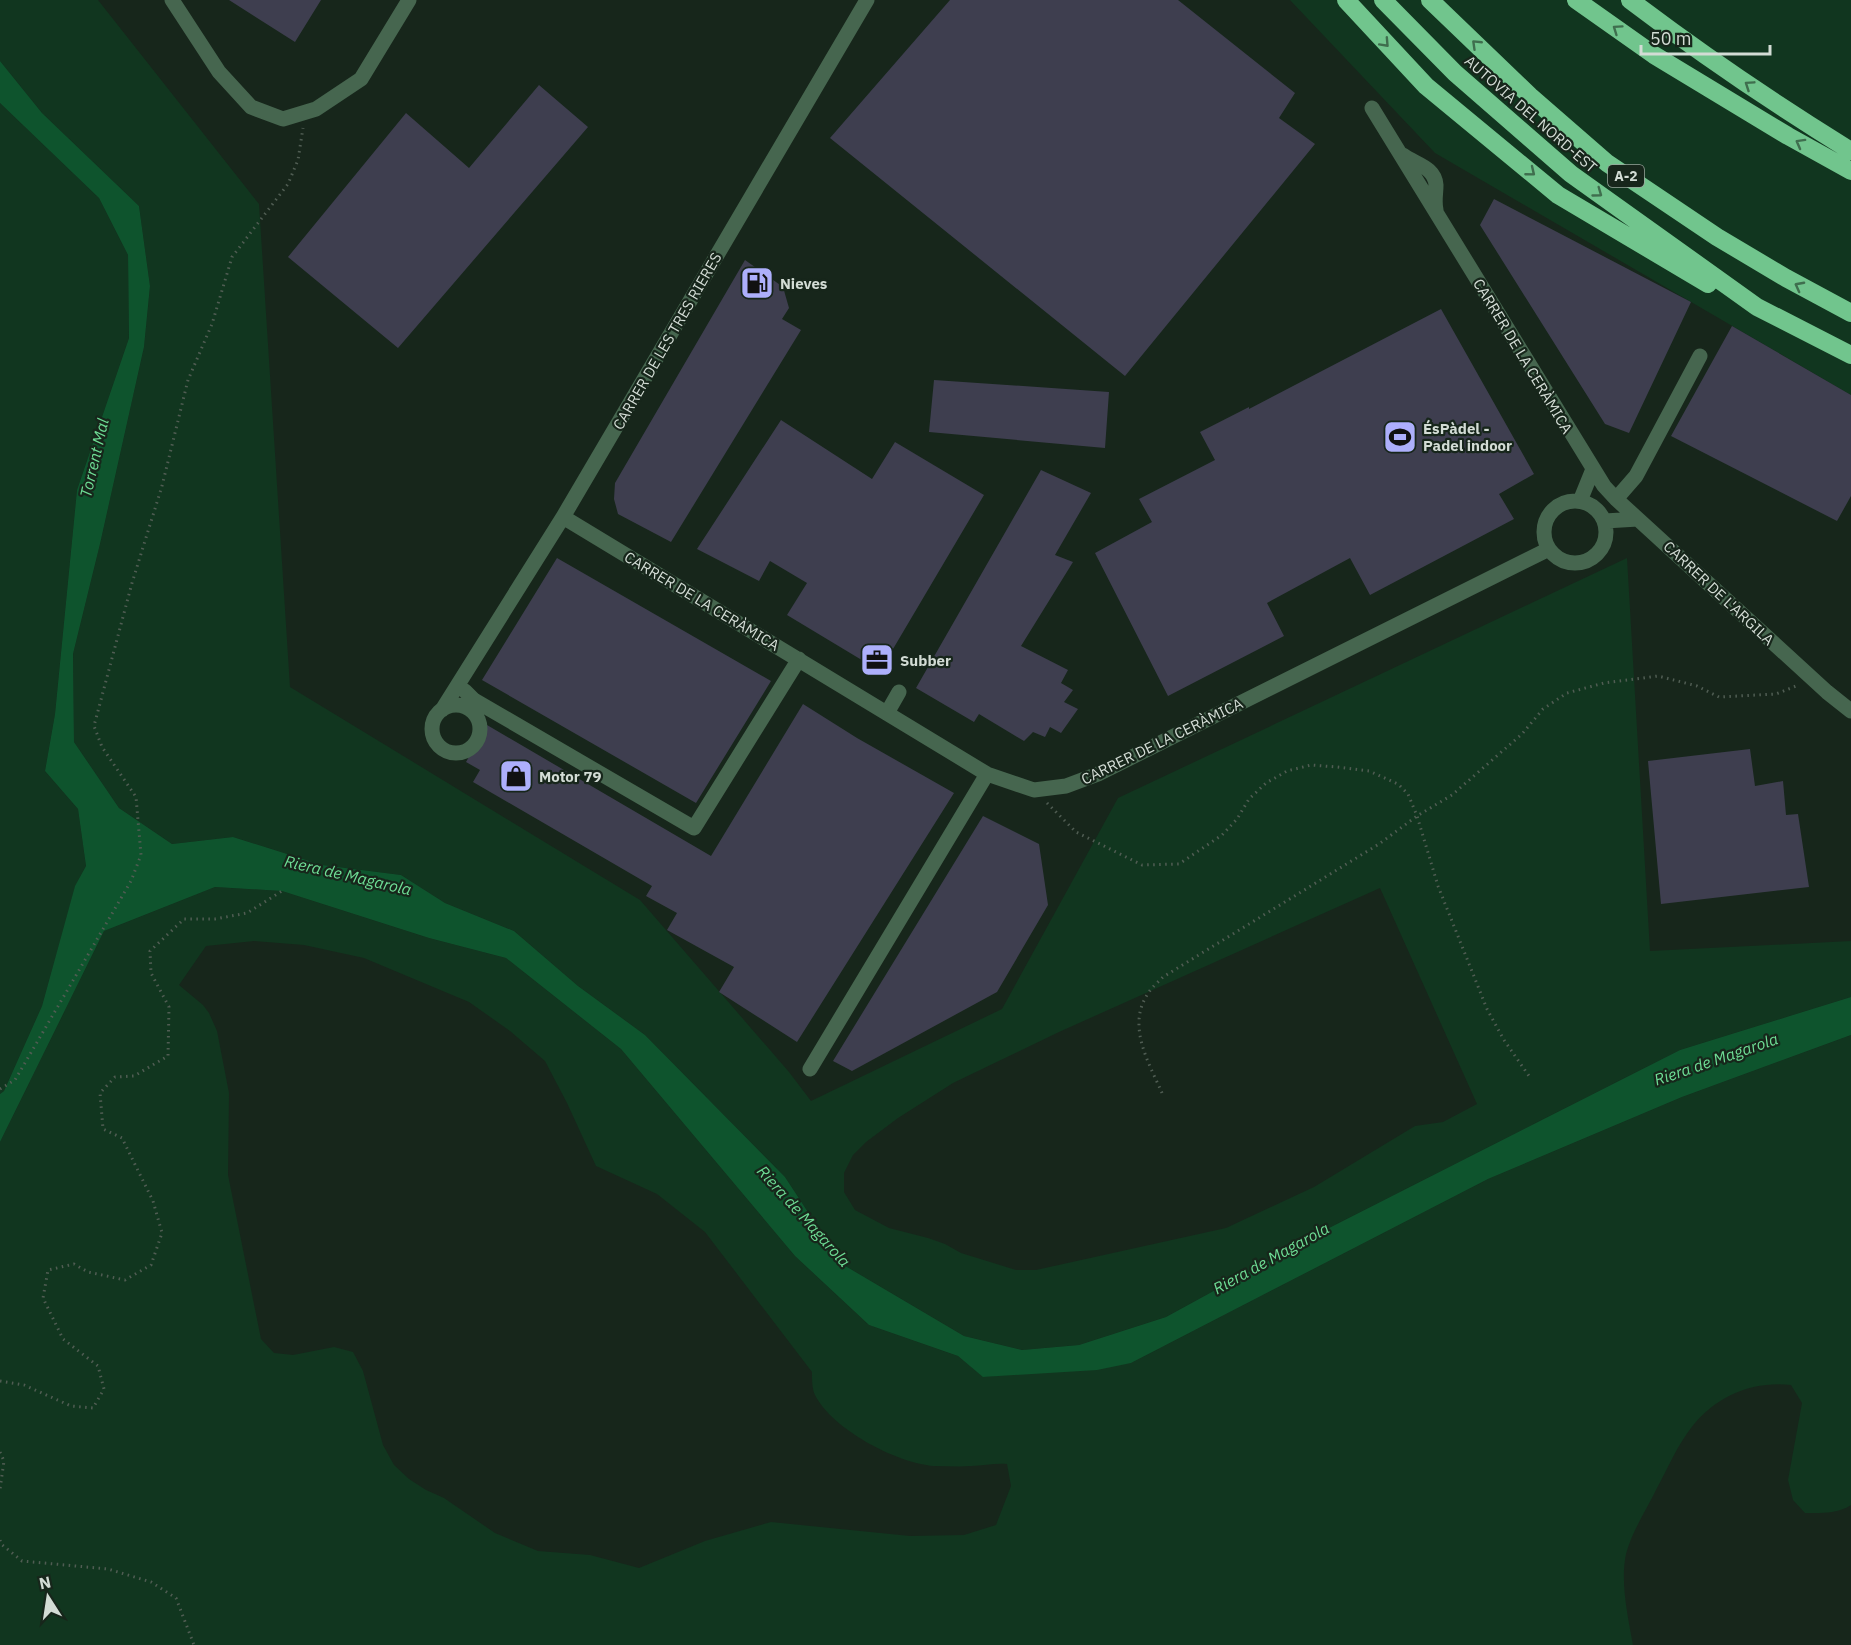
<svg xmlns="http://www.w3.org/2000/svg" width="1851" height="1645" viewBox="0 0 1851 1645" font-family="'IBM Plex Sans',sans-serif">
  <rect width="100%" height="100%" fill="#17261b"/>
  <path fill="#11361f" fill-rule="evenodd" d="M0,0H98L259,204L290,687L640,900L789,1072L811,1101L1002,1009L1118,798L1627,558L1650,951L1851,941V997L1680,1050L1327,1229L1166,1317L1079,1345L1022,1350L964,1336L842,1264L785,1177L645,1035L578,986L514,931L445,903L401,875L322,865L233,837L172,844L119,808L74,742L73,654L100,544L144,347L150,286L139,206L42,113L0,61ZM1380,888L1477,1104L1443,1122L1415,1126L1314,1187L1226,1228L1036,1270H1016L961,1253L945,1244L928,1238L889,1228L855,1210L844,1192V1173L853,1155L866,1142L898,1118L953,1083L1059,1032Z
    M1290,0H1851V395L1435,153Z
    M0,103L99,198L128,255L129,338L77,490L55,714L45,771L78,809L86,866L75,887L42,1006L4,1091L0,1094Z
    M215,887L282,891L429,938L506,958L621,1049L795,1256L869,1325L958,1356L984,1377L1131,1363L1488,1179L1682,1097L1851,1035V1505C1838,1514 1820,1513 1805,1513L1793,1500L1788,1480L1802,1403L1791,1385C1752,1381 1716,1396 1691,1428C1677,1446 1668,1468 1657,1488C1647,1509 1632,1531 1626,1554C1620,1582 1628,1617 1633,1645H0V1142L104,931ZM254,941L304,945L364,958L469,1002L510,1031L545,1061L567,1103L596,1166L657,1194L705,1232L812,1372C812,1379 812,1389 815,1395C832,1429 896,1463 934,1466C946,1466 959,1467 971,1466C984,1466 994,1463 1007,1464L1011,1486L996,1525L964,1535L910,1536L771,1522L705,1541L639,1568L590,1555L538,1551L495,1533L444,1498L426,1490L409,1479L394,1465L383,1445L363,1371L353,1352L334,1347L293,1355L274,1353L261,1339L228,1175L229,1093L217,1031L209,1013L203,1005L179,985L206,946Z"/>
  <path fill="#0e542d" d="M0,61L42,113L139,206L150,286L144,347L100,544L73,654L74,742L119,808L172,844L233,837L322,865L401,875L445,903L514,931L578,986L645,1035L785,1177L842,1264L964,1336L1022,1350L1079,1345L1166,1317L1327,1229L1680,1050L1851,997V1035L1682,1097L1488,1179L1131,1363L1097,1370L983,1377L958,1356L869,1325L795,1256L621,1049L506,958L429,938L282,891L215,887L104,931L0,1142V1094L4,1091L42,1006L75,886L86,866L78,809L45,771L55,714L77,490L129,338L128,255L99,198L0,103Z"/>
  <path fill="#3e3e4f" d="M229,0H321L295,42Z
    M950,0H1178L1295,93L1279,118L1315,144L1125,376L830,138Z
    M539,85L588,127L398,348L288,257L406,113L469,168Z
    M1494,199L1691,302L1629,433L1605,424L1480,225Z
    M745,260L783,287L789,308L782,319L801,330L671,542L618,514L614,499L615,483Z
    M1441,309L1534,474L1499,494L1514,519L1370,595L1350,558L1267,603L1284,636L1168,696L1095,553L1152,522L1139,499L1215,460L1200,432L1249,407V409Z
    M1732,326L1851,395V496L1837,521L1671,436Z
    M934,380L1109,392L1105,448L929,432Z
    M781,420L872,479L895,442L984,495L880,671L787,615L807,583L770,561L759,581L697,549Z
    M1041,470L1091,493L1055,555L1073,562L1021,646L1068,670L1061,683L1073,690L1064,702L1078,709L1061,733L1050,727L1045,737L1033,732L1024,741L979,714L974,722L916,688Z
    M557,558L771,681L696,803L482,680Z
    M803,704L857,738L954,793L797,1042L719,992L734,967L667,930L677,913L646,896L652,886L473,782L480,770L466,762L487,725L711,856Z
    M1750,749L1755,786L1783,781L1786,815L1798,814L1809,887L1661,904L1648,761Z
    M983,816L1039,844L1048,905L997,992L852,1071L833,1061Z"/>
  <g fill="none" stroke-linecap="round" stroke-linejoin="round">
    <path stroke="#505d53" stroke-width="3" stroke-dasharray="1.5 4.5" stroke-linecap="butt" d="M1047,803L1076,832L1142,865L1179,864L1222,835L1237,819L1249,799L1266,783L1287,771L1311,765L1337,767L1369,771L1398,784L1408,794L1417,816L1438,886L1487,1009L1504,1040L1529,1076
      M0,1089L15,1080L131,881L141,855L136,797L102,747L94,726L132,583L162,486L188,380L212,324L232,257L288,184L298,160L303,128
      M1162,1093C1149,1063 1127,1027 1147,995C1151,988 1158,982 1163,977L1379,844L1417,816L1452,795L1522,734L1543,709L1567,693L1604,683L1658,676L1697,686L1719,697L1776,694L1796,686
      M0,1381L24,1385L71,1406L93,1408L104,1389L98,1366L63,1339L43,1298L48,1270L74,1264L88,1272L125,1280L151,1265L162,1233L153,1201L122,1138L103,1129L100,1093L115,1077L134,1076L168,1056L169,1007L151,973L150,951L184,919H215L247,913L282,891
      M0,1452L4,1461L0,1489
      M0,1540L1,1544L22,1561L108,1569L151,1582L176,1598L194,1645"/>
    <path stroke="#46664f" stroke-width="15" d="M172,0L219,72L251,107L283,119L316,109L361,79L409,0
      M1372,108L1604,486L1616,499L1827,692L1851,711
      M1403,155C1415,164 1435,167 1436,185C1436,194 1434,201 1436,210
      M1616,499L1636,476L1700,356
      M1544 532a31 31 0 1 1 62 0a31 31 0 1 1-62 0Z
      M1580,501L1593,469
      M563,517L987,774L1034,790L1066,786L1098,774L1549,549
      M1605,521L1638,519
      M465,691L474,700L694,828L799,659
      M432 729a24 24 0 1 1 48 0a24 24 0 1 1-48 0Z
      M442,710L563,517L867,0
      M887,713L899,692
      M810,1069L987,774"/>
    <path stroke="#71c58d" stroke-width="18" d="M1346,0L1426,86L1558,195L1708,284
      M1383,0L1455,73L1571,174L1757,307L1851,355
      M1430,0L1530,96L1607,163L1717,237L1786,278L1851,313
      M1576,0L1654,55L1788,136L1851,171
      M1630,0C1701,54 1775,104 1851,151"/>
  </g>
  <defs><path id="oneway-chevron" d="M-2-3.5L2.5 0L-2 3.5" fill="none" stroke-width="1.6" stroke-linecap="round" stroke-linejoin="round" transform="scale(1.5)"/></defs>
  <g stroke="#3f6e4e">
    <use href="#oneway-chevron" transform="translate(1617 29) rotate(-145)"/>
    <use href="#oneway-chevron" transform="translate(1385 43) rotate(47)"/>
    <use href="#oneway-chevron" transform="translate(1476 44) rotate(-136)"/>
    <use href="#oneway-chevron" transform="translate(1749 85) rotate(-146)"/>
    <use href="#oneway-chevron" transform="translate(1800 143) rotate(-151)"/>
    <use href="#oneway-chevron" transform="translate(1531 172) rotate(39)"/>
    <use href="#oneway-chevron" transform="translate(1598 193) rotate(36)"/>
    <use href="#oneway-chevron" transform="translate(1799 286) rotate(-152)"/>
  </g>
  <defs>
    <g id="fuel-square" transform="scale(1.725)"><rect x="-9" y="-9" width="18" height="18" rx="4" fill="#adaffb" stroke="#17261b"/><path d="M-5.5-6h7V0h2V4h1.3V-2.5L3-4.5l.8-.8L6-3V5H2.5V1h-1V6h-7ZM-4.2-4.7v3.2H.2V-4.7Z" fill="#111"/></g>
    <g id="stadium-square" transform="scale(1.725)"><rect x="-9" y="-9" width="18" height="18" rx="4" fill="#adaffb" stroke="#17261b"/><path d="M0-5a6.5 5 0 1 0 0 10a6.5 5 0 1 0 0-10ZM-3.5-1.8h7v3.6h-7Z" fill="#111"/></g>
    <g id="office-square" transform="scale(1.725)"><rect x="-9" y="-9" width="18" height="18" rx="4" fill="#adaffb" stroke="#17261b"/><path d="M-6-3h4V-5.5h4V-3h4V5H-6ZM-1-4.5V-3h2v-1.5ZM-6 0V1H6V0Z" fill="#111"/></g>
    <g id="shop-square" transform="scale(1.725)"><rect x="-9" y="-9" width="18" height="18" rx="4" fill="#adaffb" stroke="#17261b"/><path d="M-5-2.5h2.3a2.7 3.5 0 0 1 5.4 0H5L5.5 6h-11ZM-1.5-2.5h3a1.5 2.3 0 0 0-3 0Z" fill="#111"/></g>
  </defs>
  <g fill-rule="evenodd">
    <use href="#fuel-square" x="757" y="283"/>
    <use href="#stadium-square" x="1400" y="437"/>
    <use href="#office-square" x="877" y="660"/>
    <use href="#shop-square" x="516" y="776"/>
  </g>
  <g text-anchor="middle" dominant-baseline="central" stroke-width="4.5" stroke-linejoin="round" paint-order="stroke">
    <rect fill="#17261b" stroke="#9ba59d" stroke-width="1.5" x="1608" y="165" width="36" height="22" rx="4.5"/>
    <g font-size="14" font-weight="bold" fill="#d3dcd5">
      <text x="1626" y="176">A-2</text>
    </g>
    <g font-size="15" fill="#d3dcd5" stroke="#17261b">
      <text transform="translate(1531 114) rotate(41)">AUTOVIA DEL NORD-EST</text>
      <text transform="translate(667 341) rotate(-60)">CARRER DE LES TRES RIERES</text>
      <text transform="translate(1523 356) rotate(59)">CARRER DE LA CERÀMICA</text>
      <text transform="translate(1719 593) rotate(43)">CARRER DE L'ARGILA</text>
      <text transform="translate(702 601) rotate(31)">CARRER DE LA CERÀMICA</text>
      <text transform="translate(1162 741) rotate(-26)">CARRER DE LA CERÀMICA</text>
    </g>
    <g font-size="15" font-weight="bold" fill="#d3dcd5" stroke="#17261b" text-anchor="start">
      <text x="780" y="283">Nieves</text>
      <text x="1423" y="428">ÉsPàdel -<tspan x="1423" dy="17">Padel indoor</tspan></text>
      <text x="900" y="660">Subber</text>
      <text x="539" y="776">Motor 79</text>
    </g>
    <g font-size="16" font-style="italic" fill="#6edd95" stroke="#17261b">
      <text transform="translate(94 458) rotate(-77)">Torrent Mal</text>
      <text transform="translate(348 875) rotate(13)">Riera de Magarola</text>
      <text transform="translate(1716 1059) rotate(-19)">Riera de Magarola</text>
      <text transform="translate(804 1216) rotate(48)">Riera de Magarola</text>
      <text transform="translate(1271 1258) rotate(-29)">Riera de Magarola</text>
    </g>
  </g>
  <g transform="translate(48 1597) rotate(348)" stroke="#17261b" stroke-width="4.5" paint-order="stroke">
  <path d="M0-4.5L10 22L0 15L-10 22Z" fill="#d3dcd5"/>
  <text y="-9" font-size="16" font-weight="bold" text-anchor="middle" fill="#d3dcd5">N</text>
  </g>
  <path d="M1641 45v9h129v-9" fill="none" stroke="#d3dcd5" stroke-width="3"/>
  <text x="1650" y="45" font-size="18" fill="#d3dcd5" stroke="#17261b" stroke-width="4.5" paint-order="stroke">50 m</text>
</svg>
